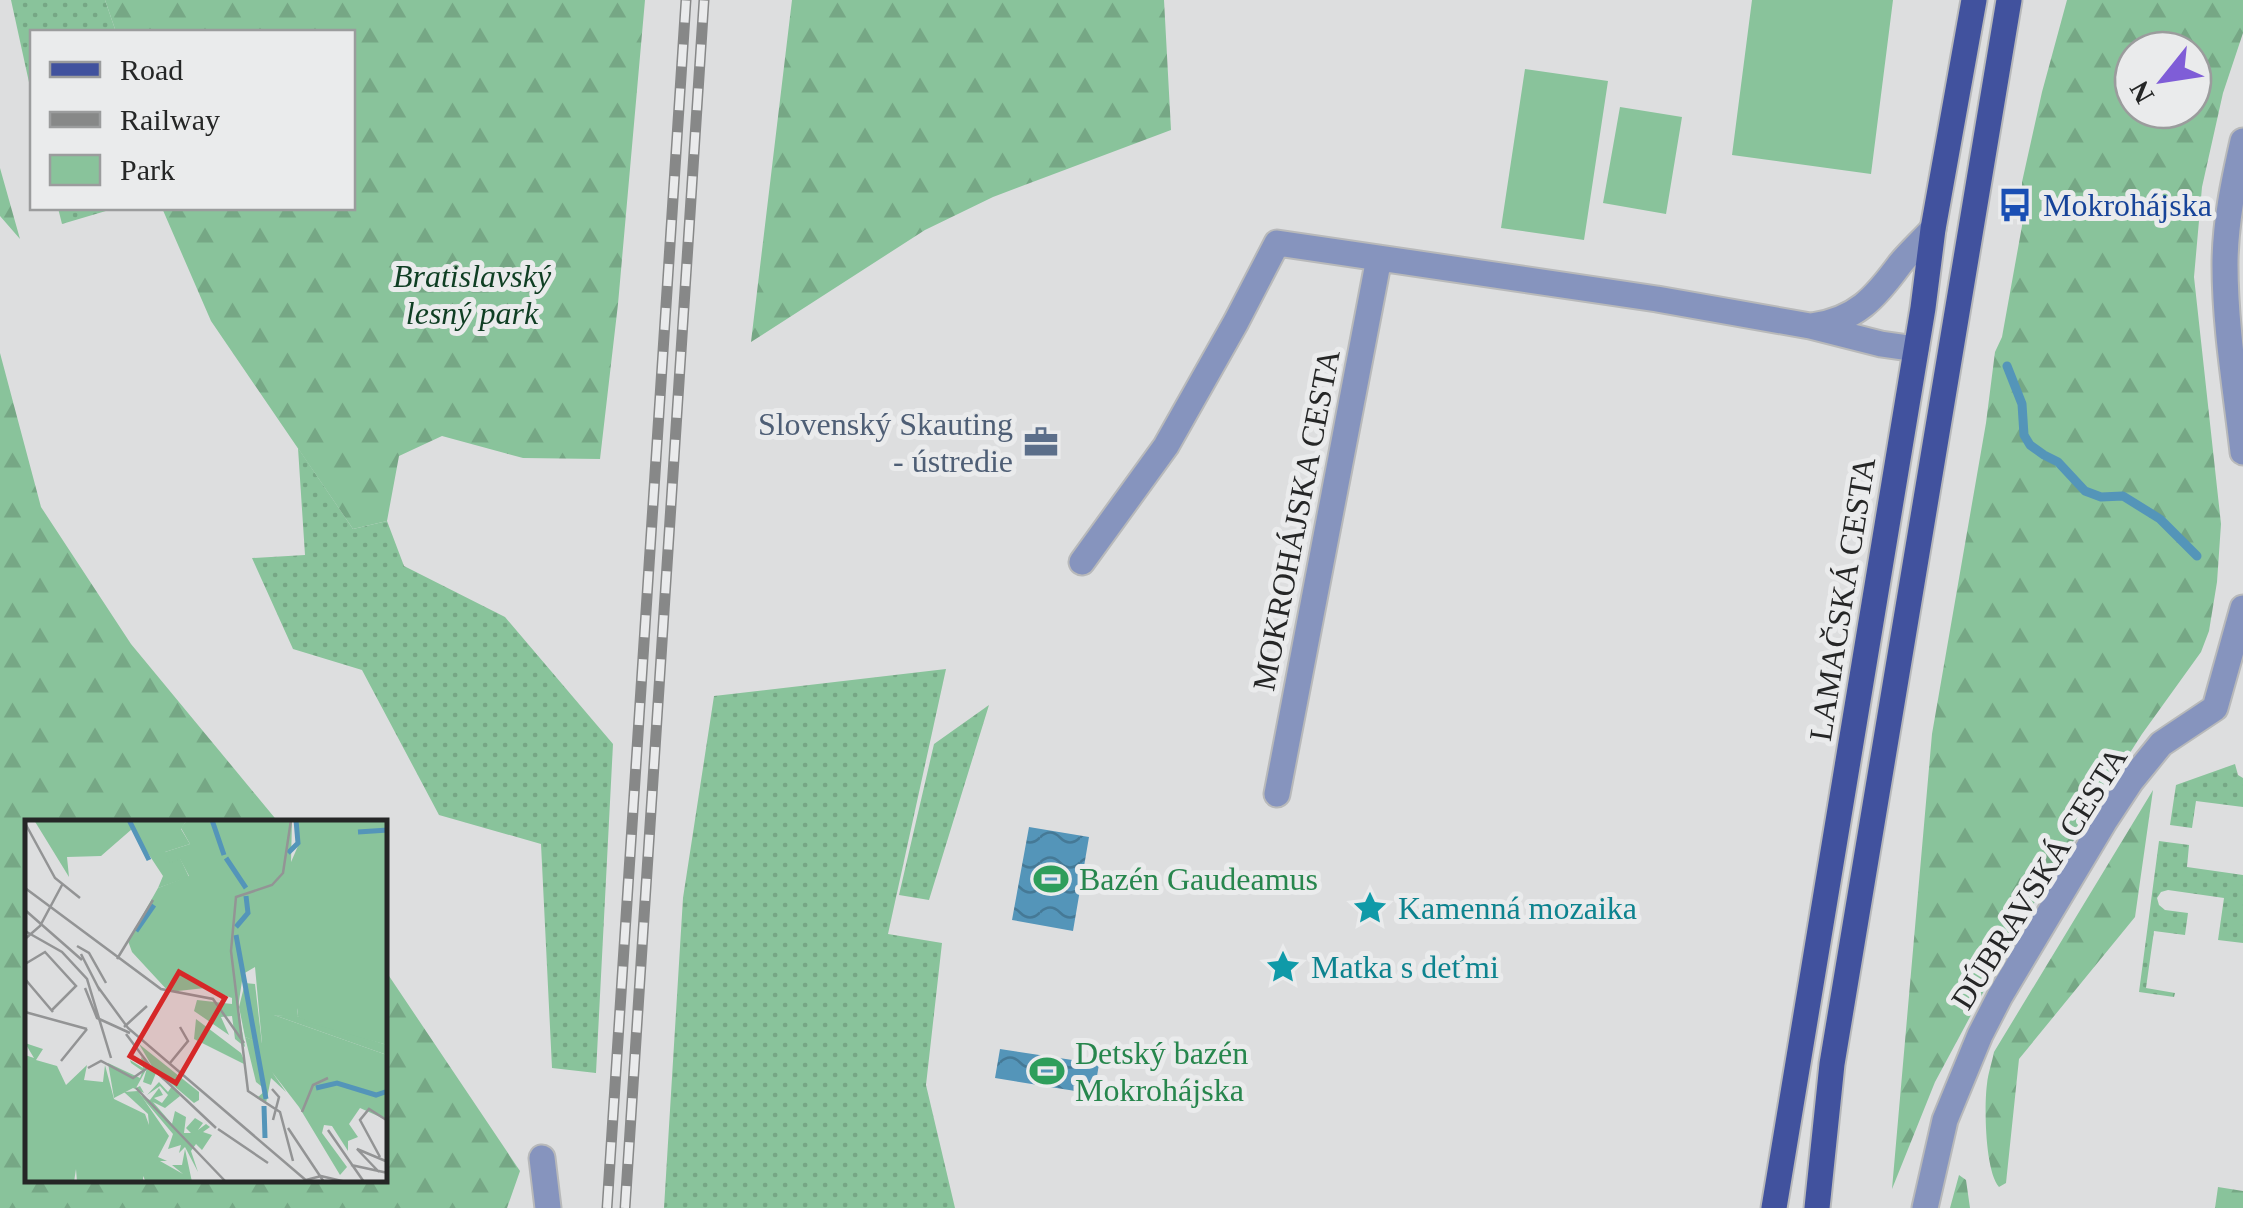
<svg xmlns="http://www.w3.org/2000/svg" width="2243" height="1208" viewBox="0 0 2243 1208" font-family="Georgia,serif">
  <defs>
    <pattern id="green-dots" width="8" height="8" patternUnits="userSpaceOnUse" patternTransform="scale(2.5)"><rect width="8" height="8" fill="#89c39b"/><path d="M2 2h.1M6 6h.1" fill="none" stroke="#76a785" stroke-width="1.8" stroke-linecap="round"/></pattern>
    <pattern id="forest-firs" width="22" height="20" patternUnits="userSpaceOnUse" patternTransform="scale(2.5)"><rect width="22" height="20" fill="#89c39b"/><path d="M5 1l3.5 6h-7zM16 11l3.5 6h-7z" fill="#76a785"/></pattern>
    <pattern id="water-waves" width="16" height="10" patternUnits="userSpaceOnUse" patternTransform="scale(2.5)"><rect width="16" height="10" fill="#5495b9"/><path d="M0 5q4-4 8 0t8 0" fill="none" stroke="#457996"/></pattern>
  </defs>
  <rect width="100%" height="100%" fill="#dddedf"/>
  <path fill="url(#green-dots)" d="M11,0H105L116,32H32V96Z
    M58,208H116L62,224Z
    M298,448L353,529L387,521L404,566L505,617L613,744L596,1073L552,1068L541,844L439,815L362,670L293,649L252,558L305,555Z
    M946,669L888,934L942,943L926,1085L955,1208H664L683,898L714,696Z
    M989,705L929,900L899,895L934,744Z
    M2235,764L2238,775L2243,778V807L2196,801L2192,828L2170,825L2176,785Z
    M2159,841L2189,845L2187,867L2243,875V943L2218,940L2224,898L2168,890L2161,892L2157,898L2159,905L2165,910L2188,913L2185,935L2154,931L2146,988L2175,993L2174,997L2139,992Z"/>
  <path fill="url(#forest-firs)" fill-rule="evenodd" d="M105,0H645L618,304L600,459L523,458L442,436L399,456L387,521L353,529L211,321L162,208H352V32H116Z
    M792,0H1164L1171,130L993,197L925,230L751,342Z
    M2067,0H2243V33L2223,93L2202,187L2194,277L2221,524L2217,582L2209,631L2201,652L2142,734L2094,809L2041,891L1985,989L1935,1082L1892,1189L1932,734L1986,423L1995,352L2002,337L2022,226V182L2042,92ZM2133,50H2193V110H2133Z
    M0,168L20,239L0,216Z
    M0,353L41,507L131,644L279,823H28V1180H385V970L520,1171L507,1208H0Z
    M2153,790L2135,917L2019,1059L2006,1183L1999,1187C1985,1171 1984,1106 1987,1084C1988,1073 1992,1063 1994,1052Z
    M1959,1175L1966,1180L1970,1208H1950Z
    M2218,1187L2243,1191V1208H2215Z"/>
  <path fill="#89c39b" d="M1752,0H1893L1871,174L1732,155Z
    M1525,69L1608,81L1584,240L1501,228Z
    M1620,107L1682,117L1666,214L1603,203Z"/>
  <path fill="url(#water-waves)" d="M1029,827L1089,837L1073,931L1012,920Z
    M1000,1049L1099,1064L1094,1094L995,1078Z"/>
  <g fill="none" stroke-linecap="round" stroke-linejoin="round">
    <path stroke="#5495b9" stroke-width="9" d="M2007,366L2022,404L2024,435L2030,445L2044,455L2058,462L2085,491L2101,497L2123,496L2160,519L2197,556"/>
    <g stroke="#b8b9ba" stroke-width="29">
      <path id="street" d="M2243,141C2234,181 2225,223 2225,265C2225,327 2236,390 2243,452
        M1812,326C1856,320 1875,298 1900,264C1910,252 1922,241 1933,229
        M1082,562L1166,446L1236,322L1277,243L1657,299L1810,326L1881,344L1916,349
        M1277,794L1379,258
        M542,1158L548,1208
        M1925,1208L1945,1120L1980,1035L2000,996L2104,822L2131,781L2161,744L2215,708L2243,608"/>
    </g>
    <g stroke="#b8b9ba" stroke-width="29">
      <path id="primary" d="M1774,1208L1923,308L1933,229L1974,0
        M1817,1208L1832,1064L2009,0"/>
    </g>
    <use href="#street" stroke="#8694be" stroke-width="25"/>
    <use href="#primary" stroke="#41529e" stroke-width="25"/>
    <g stroke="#878888" stroke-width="11">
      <path id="rail" d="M607,1208L686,0
        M625,1208L704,0"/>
    </g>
    <use href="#rail" stroke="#eaebec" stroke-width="8" stroke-dasharray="22" stroke-linecap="butt"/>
  </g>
  <defs>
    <g id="bus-bare" transform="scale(2.7)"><path d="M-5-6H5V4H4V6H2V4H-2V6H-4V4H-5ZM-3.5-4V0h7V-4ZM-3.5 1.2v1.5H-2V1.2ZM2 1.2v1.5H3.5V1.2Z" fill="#1a4fb4" stroke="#eaebec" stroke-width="2.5" paint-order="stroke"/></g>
    <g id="office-bare" transform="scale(2.7)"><path d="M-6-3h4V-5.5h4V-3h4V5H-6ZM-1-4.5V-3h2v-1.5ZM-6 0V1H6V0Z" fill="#5c6f8a" stroke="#eaebec" stroke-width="2.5" paint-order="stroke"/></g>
    <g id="stadium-bare" transform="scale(2.7)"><path d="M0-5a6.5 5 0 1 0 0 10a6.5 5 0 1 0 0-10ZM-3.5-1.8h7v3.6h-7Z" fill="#2e9e5b" stroke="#eaebec" stroke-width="2.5" paint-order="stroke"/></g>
    <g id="sight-bare" transform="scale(2.7)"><path d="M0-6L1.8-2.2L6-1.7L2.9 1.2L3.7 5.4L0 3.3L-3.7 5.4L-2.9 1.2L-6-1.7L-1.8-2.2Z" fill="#0f9aa8" stroke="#eaebec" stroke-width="2.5" paint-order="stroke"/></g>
  </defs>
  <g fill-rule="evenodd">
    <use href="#bus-bare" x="2015" y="205"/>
    <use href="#office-bare" x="1041" y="442"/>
    <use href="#stadium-bare" x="1051" y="879"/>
    <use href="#sight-bare" x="1370" y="908"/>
    <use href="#sight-bare" x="1283" y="967"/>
    <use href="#stadium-bare" x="1047" y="1071"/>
  </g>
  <g text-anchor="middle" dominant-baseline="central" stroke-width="10" stroke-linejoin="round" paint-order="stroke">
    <g font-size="32" fill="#164399" stroke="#eaebec" text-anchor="start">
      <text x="2043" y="205">Mokrohájska</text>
    </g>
    <g font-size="32" font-style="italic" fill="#0f3e23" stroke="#eaebec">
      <text x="472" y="276">Bratislavský<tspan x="472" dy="37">lesný park</tspan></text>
    </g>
    <g font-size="32" fill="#4e5e75" stroke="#eaebec" text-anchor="end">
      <text x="1013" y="424">Slovenský Skauting<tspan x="1013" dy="37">- ústredie</tspan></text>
    </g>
    <g font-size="32" fill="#252626" stroke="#eaebec">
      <text transform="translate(1296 520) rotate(-79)">MOKROHÁJSKA CESTA</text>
      <text transform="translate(1842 599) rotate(-81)">LAMAČSKÁ CESTA</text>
      <text transform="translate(2039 878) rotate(-58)">DÚBRAVSKÁ CESTA</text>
    </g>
    <g font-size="32" fill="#27864d" stroke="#eaebec" text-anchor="start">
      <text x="1079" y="879">Bazén Gaudeamus</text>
      <text x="1075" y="1053">Detský bazén<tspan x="1075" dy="37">Mokrohájska</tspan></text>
    </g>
    <g font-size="32" fill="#0d838f" stroke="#eaebec" text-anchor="start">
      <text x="1398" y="908">Kamenná mozaika</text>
      <text x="1311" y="967">Matka s deťmi</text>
    </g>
  </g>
  <g transform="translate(25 820)">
    <rect width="362" height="362" fill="#dddedf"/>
    <path d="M9,0H162L156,9L165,24L140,32L155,38L164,57L133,68L138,56L107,9L76,36L42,37L44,57ZM220,163L230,164L237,224L220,217L214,187ZM273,187L272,196L362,225V235L249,195L266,196ZM116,237L123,243L119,249L124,247L131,253L126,265L118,262L122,248L111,268L115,266L119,273L108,268L89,278L83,243L115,258L118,250H116L106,243L105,240L118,248ZM134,257L144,262L155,276L140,288L128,282L147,304L150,291L161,297L159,313H166L161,308L170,298L178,303L173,310L181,304L185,307L178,312L187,315L177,330L171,324L166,331L173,352L160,327L154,333L156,325L143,329L148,314L115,275L125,280L134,268L138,275L129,278L137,283L143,275L135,266L122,275L134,262L143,272L147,266Z" fill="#89c39b"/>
    <path d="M162,0H267L266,42L273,26L270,0H362V225L285,203L272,196L273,188L267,197L249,195L362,235V300L335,288L324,304L333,317L323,321V331L307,306L299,305L297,313L322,347L315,355L274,287L247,252L261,272L246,258L241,283L232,278L241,270L231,262L220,217L237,223L230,147L218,154L213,188L220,227L210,219L207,196L196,197L204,215L169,191L172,180L207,184V178L180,168L144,172L107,132L103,121L133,68L164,56L155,39L145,43L140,32L165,24L156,8ZM171,199L216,233L221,245L169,219ZM0,223L18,229L11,240L32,246L41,265L62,245L59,260L78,262L80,245L89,279L120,294L124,305L123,294L99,272L113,271L144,316L133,337L142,341H135L158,354L147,345H157L160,329L167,362H121L118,356V362H52L51,349L49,362H0V235L9,238ZM114,224L174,272V280L169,283L128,248Z" fill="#89c39b"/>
    <path fill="none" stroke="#5495b9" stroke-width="5" d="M104,0L124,40M187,0L199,35M333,12L363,10M263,33L273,23L271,0M201,38L221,68M211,107L223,93L221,76M111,111L129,85M211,115L241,279M291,268L312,263L351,275L363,271M239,286L240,318"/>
    <path fill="none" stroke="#939495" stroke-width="2.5" d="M266,0L258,53L247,65L211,77L206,131L223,271L255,292L268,341M0,3L30,58L55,78M0,68L136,169L188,179L219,223M0,90L57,140M0,111L37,132L62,159L86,238M0,119L15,106L37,65M52,126L64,133L81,163M56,134L75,171M92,139L128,80M0,144L20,132L51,166L27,190M0,159L28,192M73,167L103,208L283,362M60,168L72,198L105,213M0,192L62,209M99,207L122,186M101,214L125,246L191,308M36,241L62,209M145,243L163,221L155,207M63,248L76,241L108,258L125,246M111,268L201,362M247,269L254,277L248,300M277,292L288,265L303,258M263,308L299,362M193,309L243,343M303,310L339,362M355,337L335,300L344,289L363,301M326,345L363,353M354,352L332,329L363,342M281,360L296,356L321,362"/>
    <path fill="#d62828" fill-opacity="0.15" stroke="#d62828" stroke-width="5" d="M154,152L200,178L151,263L105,236Z"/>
    <rect width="362" height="362" fill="none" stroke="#252626" stroke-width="5"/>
  </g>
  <rect x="30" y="30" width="325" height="180" fill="#eaebec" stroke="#9b9c9d" stroke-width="2.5"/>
  <rect x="50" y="62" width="50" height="15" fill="#41529e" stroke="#9b9c9d" stroke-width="2.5"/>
  <text x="120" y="80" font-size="30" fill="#252626">Road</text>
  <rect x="50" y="112" width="50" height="15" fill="#878888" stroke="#9b9c9d" stroke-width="2.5"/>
  <text x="120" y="130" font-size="30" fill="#252626">Railway</text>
  <rect x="50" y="155" width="50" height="30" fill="#89c39b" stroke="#9b9c9d" stroke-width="2.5"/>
  <text x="120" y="180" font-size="30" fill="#252626">Park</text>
  <g transform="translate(2163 80) rotate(240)"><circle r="48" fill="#eaebec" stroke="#9b9c9d" stroke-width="2.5"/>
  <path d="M0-8L18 38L0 25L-18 38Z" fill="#7f5dd7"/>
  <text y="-15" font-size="28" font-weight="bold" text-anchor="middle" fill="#252626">N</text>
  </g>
</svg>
